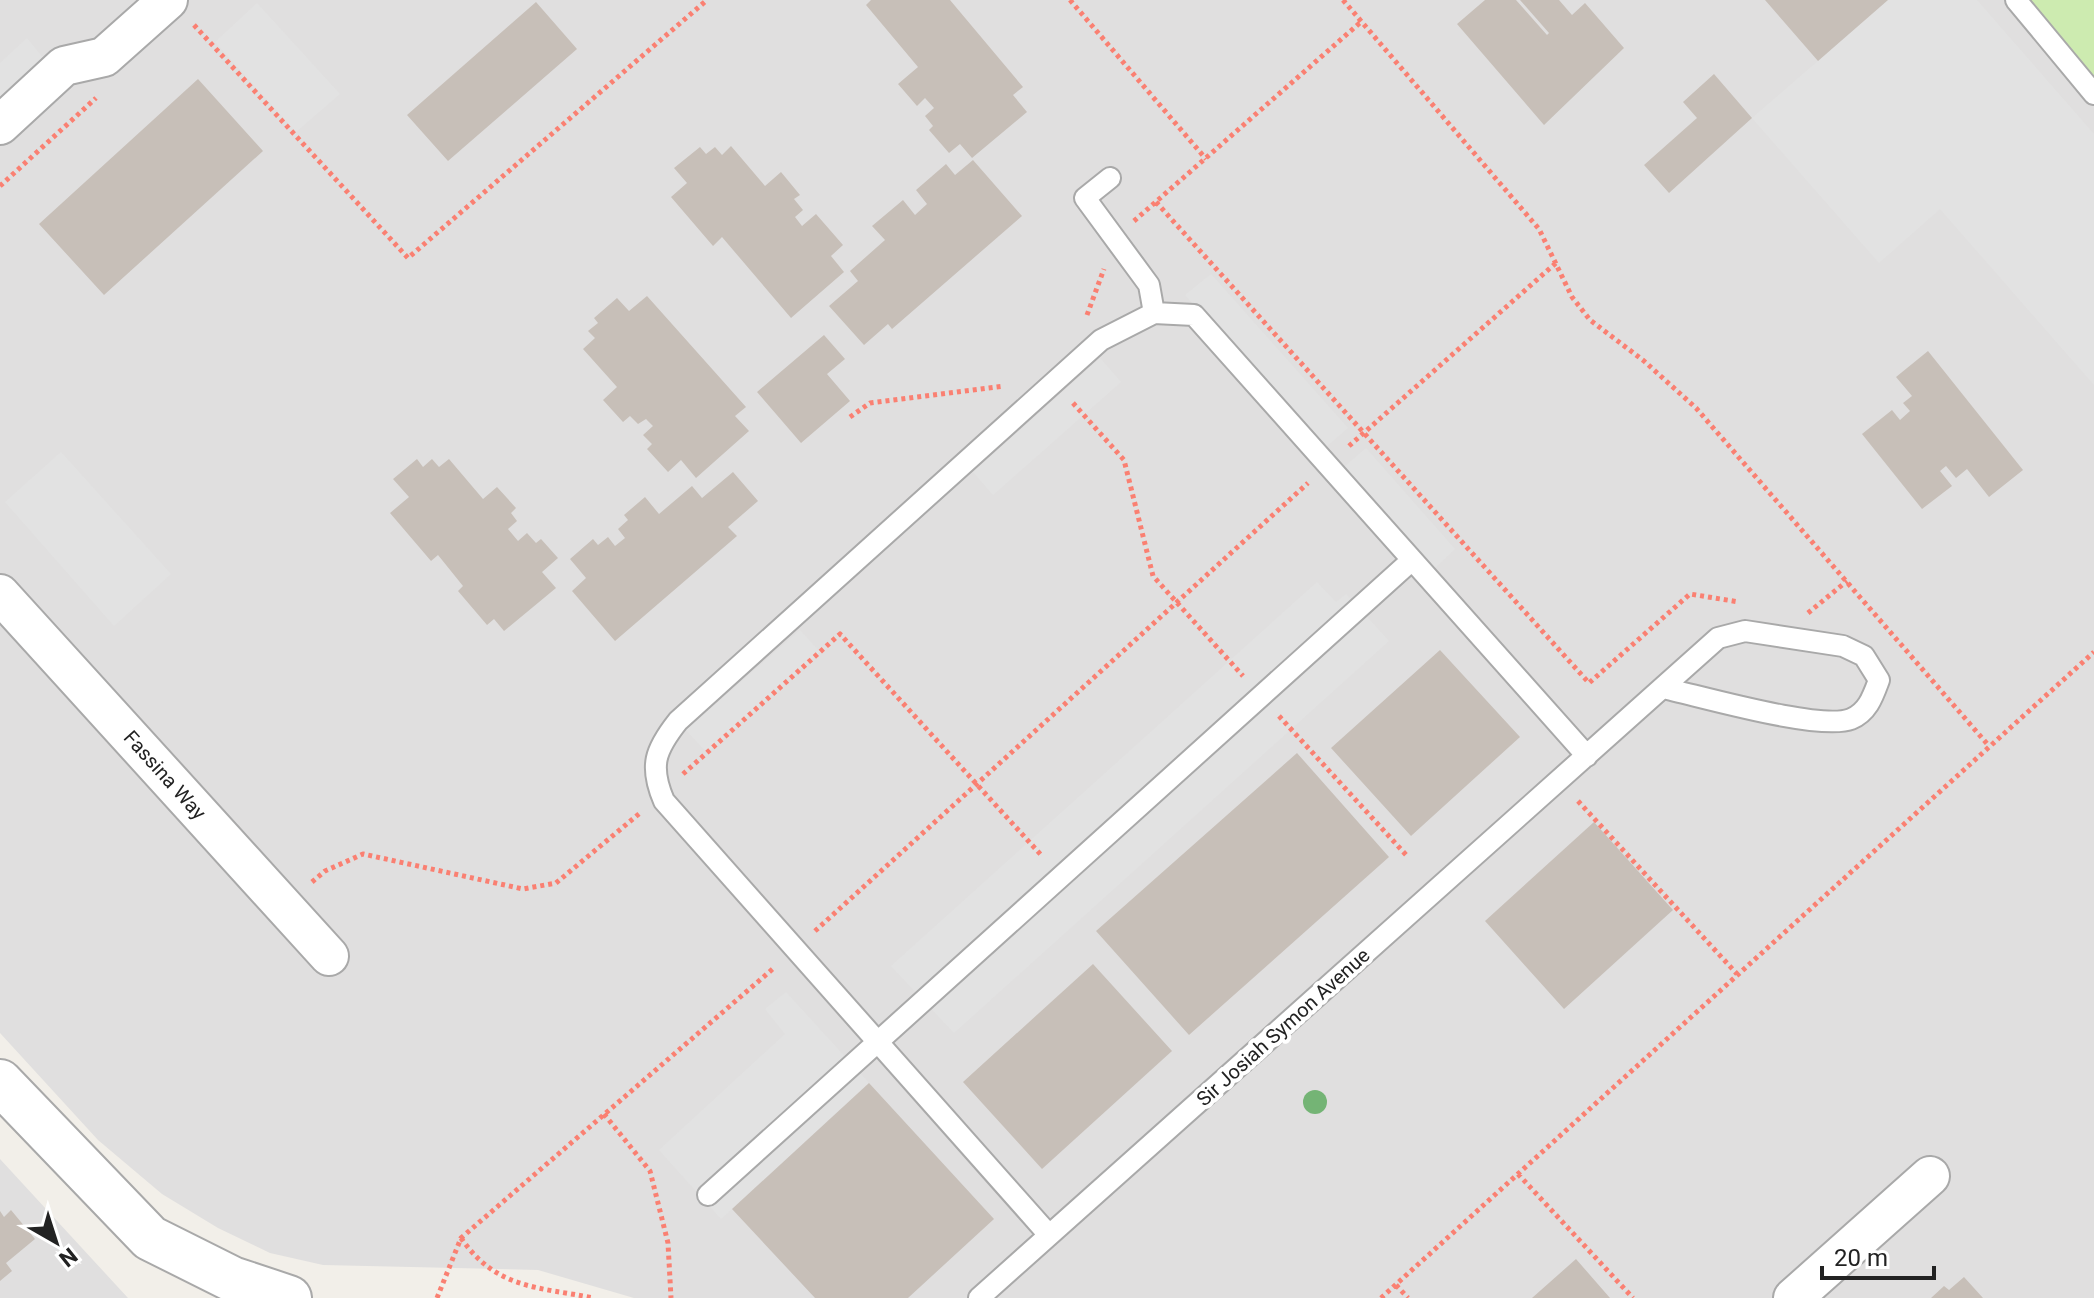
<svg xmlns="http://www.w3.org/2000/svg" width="2094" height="1298" viewBox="0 0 2094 1298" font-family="Roboto,sans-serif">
  <rect width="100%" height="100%" fill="#f2efe9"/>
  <path fill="#e0dfdf" d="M0,0H2028L2094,77V1298H634L538,1270L323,1265L270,1253L218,1228L162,1194L98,1140L0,1033Z
    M0,1159L128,1298H0Z"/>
  <path fill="#cdebb0" d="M2028,0H2094V77Z"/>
  <path fill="#e2e2e2" d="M1888,0H1977L2094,134V385L1940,209L1879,263L1752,118Z
    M257,3L340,94L296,132L215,42Z
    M27,38L48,64L0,107V63Z
    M1211,274L1348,428L1326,447L1185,295Z
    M1100,358L1121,382L993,495L973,472Z
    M1366,448L1455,549L1434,569L1344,467Z
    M61,452L171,574L114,626L5,502Z
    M1317,582L1336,602L1346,594L1389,641L954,1033L891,966Z
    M800,630L820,652L707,753L686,730Z
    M786,992L869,1083L721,1219L659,1150L785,1034L765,1009Z"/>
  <path fill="#c7bfb8" d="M871,0H950L1023,87L1013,95L1027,112L972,158L960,144L949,153L929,130L933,126L925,116L934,108L925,98L917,106L898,84L918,67L866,5Z
    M1485,0H1516L1547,35L1549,33L1520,0H1559L1572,15L1585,3L1624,48L1544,125L1457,24Z
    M1765,0H1888L1818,61Z
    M536,2L577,49L448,161L407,115Z
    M1714,74L1752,118L1669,193L1644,165L1697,118L1683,102Z
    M198,79L263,151L104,295L39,224Z
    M731,146L765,186L781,172L800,195L794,199L803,210L795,217L802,226L816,214L843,245L831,256L844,272L791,318L722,237L713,246L671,197L687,183L674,168L700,147L706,154L715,147L722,155Z
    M973,160L1022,216L892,329L888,324L864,345L829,306L858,281L850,271L885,240L872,226L903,200L915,215L927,204L916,190L946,164L955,175Z
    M647,296L746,407L735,416L749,431L696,478L681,460L668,472L647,449L652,444L643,435L653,426L646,419L638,424L630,416L623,422L603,400L617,387L583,349L595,338L588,331L598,323L594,318L617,298L629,311Z
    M824,335L845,359L827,374L850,401L801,443L757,392Z
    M1928,351L2023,470L1989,497L1967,469L1956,478L1946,466L1940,471L1952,486L1922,509L1862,434L1892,410L1900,420L1910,411L1903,403L1912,396L1896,377Z
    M417,459L423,467L432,459L439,467L449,459L483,499L497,487L516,508L511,513L517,521L508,529L518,541L527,533L536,543L541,539L558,558L542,572L556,588L504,631L494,619L487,625L458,591L463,586L438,555L431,561L390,513L409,497L393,479Z
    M733,472L758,501L728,527L737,536L615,641L572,591L586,578L570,559L593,539L598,545L608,537L615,546L625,538L618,529L628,520L624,515L645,497L659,514L692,486L702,498Z
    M1440,650L1520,737L1411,836L1331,748Z
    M1297,753L1389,857L1189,1035L1096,931Z
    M1594,822L1673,910L1564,1009L1485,921Z
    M1093,964L1172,1051L1042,1169L963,1082Z
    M869,1083L994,1219L908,1298H815L732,1209Z
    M11,1210L35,1239L6,1263L12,1271L0,1281V1211L4,1217Z
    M1576,1259L1610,1298H1532Z
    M1964,1277L1983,1298H1931L1944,1286L1949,1290Z"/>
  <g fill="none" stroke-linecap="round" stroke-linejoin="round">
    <g stroke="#a9a9a9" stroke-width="24">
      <path id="service" d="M2016,0L2094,94
        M1110,178L1085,198L1149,285L1154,313
        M708,1195L1412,560
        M1049,1235L664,801C649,766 655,750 678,721L1101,340L1154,313L1194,315L1587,756
        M979,1298L1718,638L1745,631L1843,646L1864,656L1879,680C1873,696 1868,712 1851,719C1820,731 1700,696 1663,688"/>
    </g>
    <g stroke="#a9a9a9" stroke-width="42">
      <path id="minor" d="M0,125L64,66L104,57L168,0
        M0,594L329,956
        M1793,1298L1930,1176"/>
    </g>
    <g stroke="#a9a9a9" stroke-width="48">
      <path id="tertiary" d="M0,1082L150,1238L232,1279L289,1298"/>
    </g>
    <path stroke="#fa8072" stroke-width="5" stroke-dasharray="4 4" stroke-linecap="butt" d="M1070,0L1206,159
      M1343,0L1539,229L1572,297L1590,320L1644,361L1696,408L1989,746
      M194,25L408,258L707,0
      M0,186L96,98
      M1156,202L1589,683L1690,594L1739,602
      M1134,221L1362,21
      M1087,315L1104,269
      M1073,403L1124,460L1153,576L1243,676
      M850,417L870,403L1004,386
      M1349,446L1557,262
      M1808,613L1847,581
      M1279,716L1408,857
      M683,774L840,634L1042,856
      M1578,801L1737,974
      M312,882L325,871L363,854L523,889L556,883L640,813
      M815,931L1308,483
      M604,1114L650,1171L668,1243L671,1298
      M1518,1174L1633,1298
      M461,1238C496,1289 538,1287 594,1298
      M1396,1285L1408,1298
      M437,1298L461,1238L775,967
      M1381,1298L2094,652"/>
    <use href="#service" stroke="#fff" stroke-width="20"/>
    <use href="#minor" stroke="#fff" stroke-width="38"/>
    <use href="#tertiary" stroke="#fff" stroke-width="44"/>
  </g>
  <circle fill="#74b475" cx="1315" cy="1102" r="12"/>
  <g text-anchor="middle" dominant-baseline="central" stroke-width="8" stroke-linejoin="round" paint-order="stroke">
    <g font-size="20" fill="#222" stroke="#fff">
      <text transform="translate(165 775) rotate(48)">Fassina Way</text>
      <text transform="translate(1283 1027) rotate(-42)">Sir Josiah Symon Avenue</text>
    </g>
  </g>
  <g transform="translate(56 1242) rotate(141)" stroke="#ffffff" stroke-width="6" paint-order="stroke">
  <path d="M0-6L14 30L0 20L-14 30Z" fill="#222222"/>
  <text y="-12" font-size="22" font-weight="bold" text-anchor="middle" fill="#222222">N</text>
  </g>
  <path d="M1822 1266v12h112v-12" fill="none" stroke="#222222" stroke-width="4"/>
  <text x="1834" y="1266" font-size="24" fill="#222222" stroke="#ffffff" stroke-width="6" paint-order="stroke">20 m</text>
</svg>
